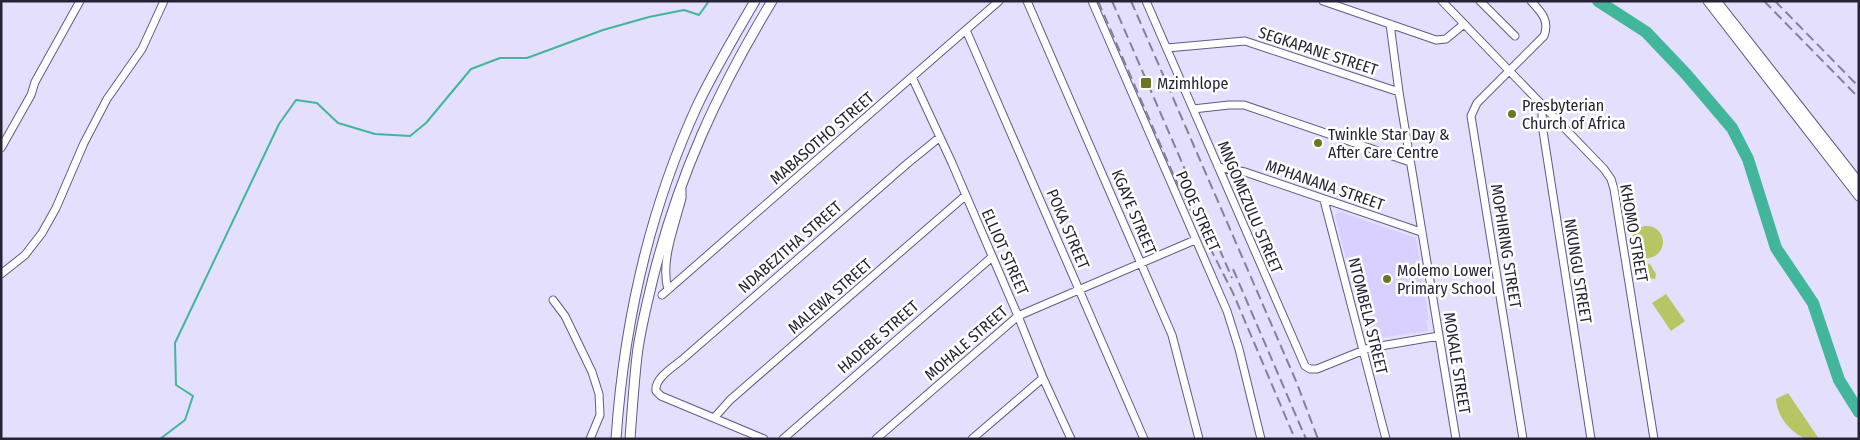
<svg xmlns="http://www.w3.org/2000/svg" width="1860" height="440" viewBox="0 0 1860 440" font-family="'Fira Sans Condensed',sans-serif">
  <rect width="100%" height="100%" fill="#e5dffe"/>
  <path fill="#dad0ff" d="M1340,212L1416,238L1429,320H1426L1428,331L1371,339L1365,335L1335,215Z"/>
  <path fill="#b9c464" d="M1631 242a16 16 0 1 1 32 0a16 16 0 1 1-32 0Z
    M1641,262L1650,264L1656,274L1655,279L1641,277L1637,274L1636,265Z
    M1666,294L1685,321L1671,331L1652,303Z
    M1788,393L1819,439C1816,439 1810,440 1807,439C1790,433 1777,416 1776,399Z"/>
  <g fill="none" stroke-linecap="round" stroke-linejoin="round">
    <path stroke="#41b69b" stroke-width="2" d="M160,439L185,420L193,396L176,385L175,343L279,124L296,100L317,103L338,123L375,134L410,136L426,123L471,69L500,58H527L603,30L649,17L684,10L699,15L709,1"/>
    <path stroke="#41b69b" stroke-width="12" d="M1598,1L1646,32L1686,74L1732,128L1748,159L1776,248L1813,303L1839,380L1859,412"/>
    <g stroke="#635885" stroke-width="9">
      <path id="minor" d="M1027,1L1172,335L1199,439
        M1092,1L1227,311L1239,349L1261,439
        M1146,1L1305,366L1310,369H1317L1369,348L1439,336
        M1323,1L1436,40L1446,39L1464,24
        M1442,1L1604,169L1611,179L1614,189L1654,439
        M1480,1L1515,36
        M1390,24L1399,92L1456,439
        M966,30L1144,439
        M1167,48L1245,41L1399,92
        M912,77L952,163L1018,316L1043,378L1071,439
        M1544,108L1542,114L1543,131L1591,439
        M1193,109L1229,105H1244L1410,162
        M1,148L31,95L35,82L80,1
        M1218,167L1245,172L1421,232
        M1324,200L1386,439
        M1,274L25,255L42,233L56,208L84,143L107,99L142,49L164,1
        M668,290C660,261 675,226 682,198V190
        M662,295L999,1
        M553,300L565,316L592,372L599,394L600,415L590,439
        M714,418L730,400L965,196
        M764,439L661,396L656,391C654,378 675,366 684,358L908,163L940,137
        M783,439L992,257
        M876,439L1018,316L1195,240
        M972,439L1043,378
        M1523,439L1471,116L1477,103L1544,36C1550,20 1541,12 1531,1"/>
    </g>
    <g stroke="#635885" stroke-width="11">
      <path id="major" d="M1708,1L1859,196
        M1716,1L1859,183
        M616,439C624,323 649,210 698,104C715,69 735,35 755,1
        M630,439C632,411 634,383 637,356C640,330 647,304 653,278C679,175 717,92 772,1"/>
    </g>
    <use href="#minor" stroke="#fff" stroke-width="7"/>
    <use href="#major" stroke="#fff" stroke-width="9"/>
    <path stroke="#858099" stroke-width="2" stroke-dasharray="10 5" stroke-linecap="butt" d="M1098,1L1177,183L1233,293L1295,439
      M1112,1L1232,278
      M1131,1L1296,381L1318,439
      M1764,1L1859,98
      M1775,1L1859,87
      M1233,269L1306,439"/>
  </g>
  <g fill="#6d751f" stroke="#fff" stroke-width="2">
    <rect x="1140" y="77" width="12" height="12" rx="2.5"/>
    <circle cx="1512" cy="114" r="5"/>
    <circle cx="1318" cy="143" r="5"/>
    <circle cx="1387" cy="279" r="5"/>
  </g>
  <g text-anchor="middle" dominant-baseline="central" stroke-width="5" stroke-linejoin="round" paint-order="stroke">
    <g font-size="16" fill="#272235" stroke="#fff">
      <text transform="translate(1318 51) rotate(18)">SEGKAPANE STREET</text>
      <text transform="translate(822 138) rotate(-41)">MABASOTHO STREET</text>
      <text transform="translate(1325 185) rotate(19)">MPHANANA STREET</text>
      <text transform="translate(1250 207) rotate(67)">MNGOMEZULU STREET</text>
      <text transform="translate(1198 211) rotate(66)">POOE STREET</text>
      <text transform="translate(1134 212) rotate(67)">KGAYE STREET</text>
      <text transform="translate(1068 229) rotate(67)">POKA STREET</text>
      <text transform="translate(1634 233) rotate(80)">KHOMO STREET</text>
      <text transform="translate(1506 246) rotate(81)">MOPHIRING STREET</text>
      <text transform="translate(790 247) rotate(-41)">NDABEZITHA STREET</text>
      <text transform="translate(1005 252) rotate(66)">ELLIOT STREET</text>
      <text transform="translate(1578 271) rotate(81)">NKUNGU STREET</text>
      <text transform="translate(830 296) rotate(-41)">MALEWA STREET</text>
      <text transform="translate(1368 316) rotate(76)">NTOMBELA STREET</text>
      <text transform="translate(878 337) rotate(-41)">HADEBE STREET</text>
      <text transform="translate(966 343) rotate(-41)">MOHALE STREET</text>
      <text transform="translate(1457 363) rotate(81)">MOKALE STREET</text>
    </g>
    <g font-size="16" fill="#272235" stroke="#fff" text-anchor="start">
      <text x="1157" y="83">Mzimhlope</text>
      <text x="1522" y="105">Presbyterian<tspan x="1522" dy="18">Church of Africa</tspan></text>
      <text x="1328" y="134">Twinkle Star Day &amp;<tspan x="1328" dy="18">After Care Centre</tspan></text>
      <text x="1397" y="270">Molemo Lower<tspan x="1397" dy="18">Primary School</tspan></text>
    </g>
  </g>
  <rect width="1860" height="440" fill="none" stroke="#272235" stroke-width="5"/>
</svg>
